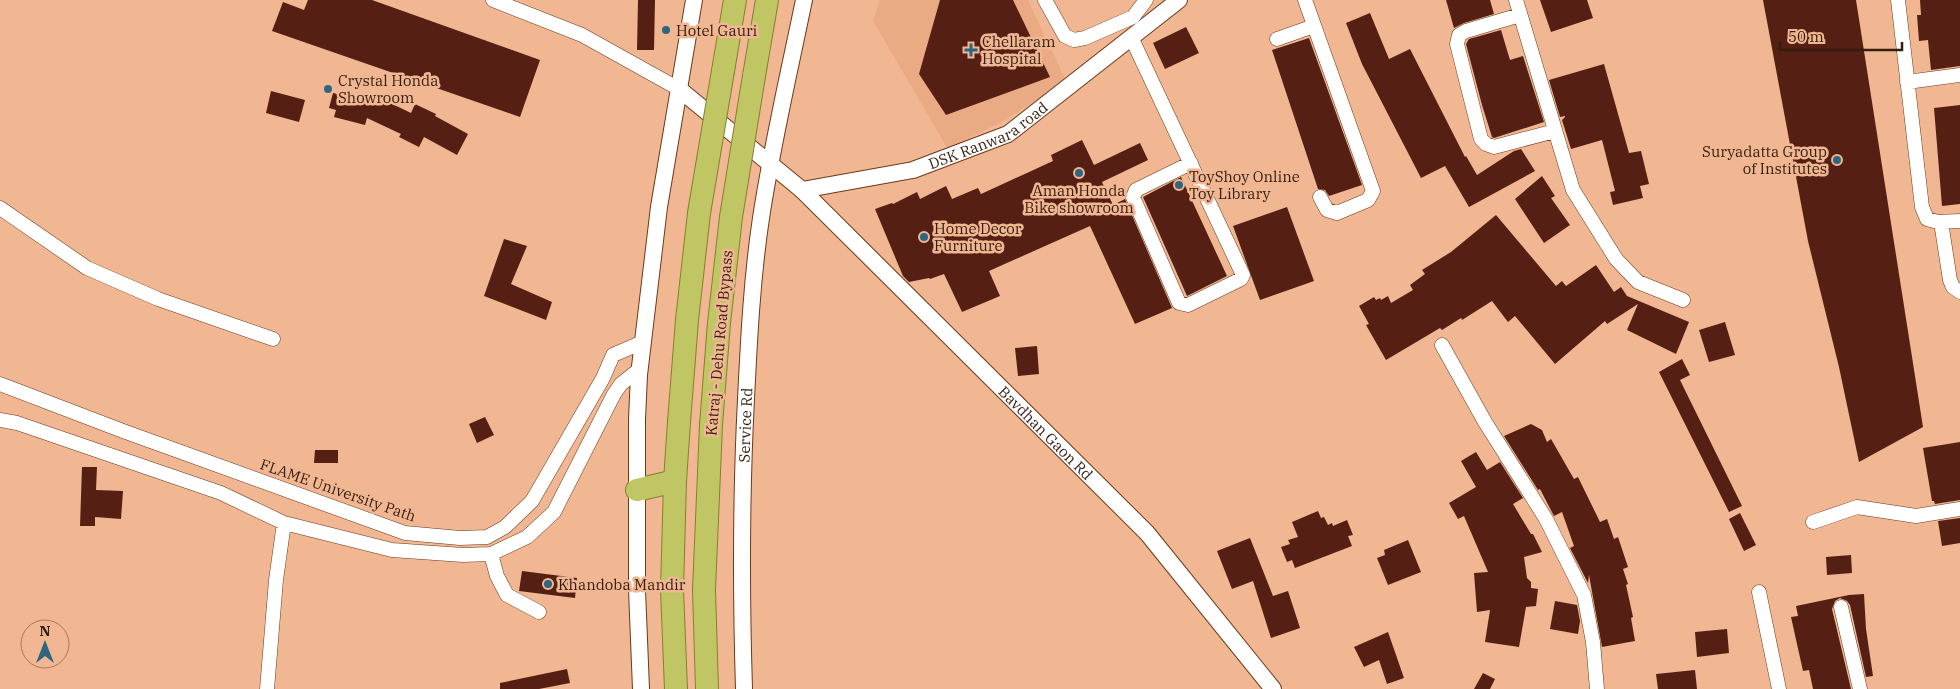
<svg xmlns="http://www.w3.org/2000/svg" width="1960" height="689" viewBox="0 0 1960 689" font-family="'IBM Plex Serif',serif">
  <rect width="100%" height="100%" fill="#f1b692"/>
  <path fill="#eaaa83" d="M880,0H1028L1065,79L1053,90L999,123L948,149L873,21Z"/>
  <path fill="#551f14" d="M308,0H372L540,60L520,117L272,31L283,2L304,10Z
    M638,0H655L654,50H637Z
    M940,0H1013L1050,77L946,115L919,74Z
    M1446,0H1490L1494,14L1464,23L1454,28Z
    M1540,0H1587L1593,18L1551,32Z
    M1763,0H1856L1923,427L1859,462L1839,367L1808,241Z
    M1920,0H1960V66L1931,70L1928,40L1919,41L1917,15H1921Z
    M1370,13L1389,59L1410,49L1465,157L1466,156L1477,175L1514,151L1521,149L1535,171L1469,207L1445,166L1421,178L1362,64L1346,23Z
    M1186,27L1199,53L1165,69L1153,43Z
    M1501,30L1510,60L1523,56L1544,122L1494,138L1492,137L1482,105L1466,44L1469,39Z
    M1309,38L1362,185L1329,196L1325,190L1318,189L1272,50Z
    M1604,64L1629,153L1641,151L1649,184L1640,186L1643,198L1613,205L1610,192L1615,191L1602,140L1571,149L1562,120L1565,117V116L1560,117L1549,80Z
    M271,91L305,100L299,122L266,113Z
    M333,93L381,105L384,100L411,113L415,104L436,114L435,116L468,134L457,155L424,137L419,147L399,137L401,134L367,118L365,125L334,117L336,110L329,108Z
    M1960,105V204L1942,206L1934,108Z
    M1082,140L1094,165L1140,143L1148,160L1102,182L1113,205L1125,199L1172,308L1135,324L1090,226L989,271L1000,296L962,312L944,274L930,279L929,278L909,282L903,276L875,209L892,203L893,204L917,192L920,199L946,186L952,199L978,188L981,194L1053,161L1051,155Z
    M1542,176L1555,196L1551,198L1570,225L1544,243L1515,199Z
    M1181,177L1227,276L1187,296L1143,197Z
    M1287,207L1314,281L1260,300L1233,226Z
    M1496,215L1556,286L1562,281L1566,286L1596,265L1614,292L1621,287L1627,296L1689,322L1676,354L1627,330L1638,304L1607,324L1605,321L1555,364L1515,316L1508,322L1492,301L1462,320L1461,318L1442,330L1440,328L1386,360L1366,325L1369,324L1359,306L1374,297L1376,300L1380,298L1381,300L1388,296L1391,303L1413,290L1410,285L1425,274L1422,270L1451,252Z
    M504,239L527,246L511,284L552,302L546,320L484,296Z
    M1725,322L1735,355L1709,362L1699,330Z
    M1037,346L1039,374L1018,376L1015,348Z
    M1682,359L1690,375L1680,380L1742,506L1729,512L1659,372Z
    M485,417L494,435L477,443L469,424Z
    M1531,424L1542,430L1547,442L1551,439L1574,479L1578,477L1600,522L1607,519L1614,539L1618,537L1628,567L1623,569L1628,584L1626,585L1633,617L1631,618L1635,641L1602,647L1589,575L1588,583L1570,548L1574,546L1562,512L1554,516L1540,489L1538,490L1504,436Z
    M1960,442V500L1935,504L1934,501H1932L1923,448Z
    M315,450H338V463H314Z
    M1476,452L1487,470L1500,462L1523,498L1513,504L1531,534H1533L1542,552L1524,557L1527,578L1531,582V588L1538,589L1536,606L1526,607L1519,647L1485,642L1490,610L1477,612L1474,573L1488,572L1464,516L1458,519L1449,503L1476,487L1461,461Z
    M82,467H97L96,490L123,491L121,519L95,517V526H80Z
    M1318,511L1321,518L1324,517L1328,525L1332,523L1333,526L1347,520L1353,535L1348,536L1352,546L1295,568L1292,560L1287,562L1281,547L1290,544L1288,540L1298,537L1292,522Z
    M1740,513L1756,545L1744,551L1729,519Z
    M1960,518V543L1942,546L1938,521Z
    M1250,538L1273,596L1288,591L1300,628L1271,638L1253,581L1232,589L1217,551Z
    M1408,540L1421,572L1388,585L1377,558L1385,555L1384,550Z
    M1851,555L1852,573L1827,575L1826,557Z
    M522,571L577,578L575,598L519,591Z
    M1864,594L1866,629L1873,676L1866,677L1850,605L1847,601L1840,598L1835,601L1832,609L1851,689H1813L1809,670L1803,671L1791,617L1798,616L1796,606L1849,595Z
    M1555,601L1577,605L1580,621L1578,634L1550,629Z
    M1727,629L1729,653L1697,657L1695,632Z
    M1388,632L1404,678L1387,684L1379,660L1364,667L1354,647Z
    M567,669L570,683L539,689H500V683Z
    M1695,670L1697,689H1658L1656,674Z
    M1483,673L1495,679L1490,689H1474Z"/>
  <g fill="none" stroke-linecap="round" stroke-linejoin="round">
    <g stroke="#6c3a18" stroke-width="15">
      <path id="minor" d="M493,0L582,35L679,89
        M1045,0L1065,36L1074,40L1085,38L1133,17L1146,0
        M1305,0L1373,191L1368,200L1337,213L1327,210L1320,197
        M1516,0L1573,190L1616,259L1638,282L1683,300
        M1898,0L1922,207L1927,219L1938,222L1960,221
        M1520,15L1466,31L1459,35L1457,44L1481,139L1486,144L1494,147L1555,131
        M1131,37L1243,275L1241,279L1188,305L1179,303L1133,197L1136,190L1191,163
        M1277,39L1314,26
        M1907,82L1960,75
        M0,208L87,268L158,299L273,339
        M1941,222L1950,280L1953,287L1960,292
        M1442,345L1485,422L1546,519L1584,595L1593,642L1597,689
        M613,355L643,342
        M0,384L123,431L405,533L460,538L487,537L505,527L532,501L603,378L613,355
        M0,420L17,423L221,493L284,523L392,550L463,555L491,554L527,537L554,512L614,394L621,384L640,369
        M1813,522L1857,507L1916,516L1960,509
        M491,554L497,576L507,595L539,612
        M1759,592L1779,689
        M1841,607L1860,689
        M267,689L276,580L284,523"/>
    </g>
    <g stroke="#6c3a18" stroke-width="18">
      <g id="tertiary">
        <path id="s1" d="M679,89L802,190L913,170L1008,134L1179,0"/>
        <path id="s2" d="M802,190L1147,533L1273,689"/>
        <path d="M641,689L637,590V419L639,375L659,207L694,0"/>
        <path id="s3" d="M744,689C741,592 741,496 746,399C749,338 752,278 761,218C772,145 789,73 804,0"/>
      </g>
    </g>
    <g stroke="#85812d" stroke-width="24">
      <path id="trunk" d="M723,71L735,0
        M754,76L767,0
        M637,490L675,481
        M676,689L672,590L675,481L679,422
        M707,689L704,590L711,425"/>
    </g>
    <use href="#minor" stroke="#fff" stroke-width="14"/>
    <use href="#tertiary" stroke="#fff" stroke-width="16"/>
    <use href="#trunk" stroke="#c0c663" stroke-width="22"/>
    <g stroke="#85812d" stroke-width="24" stroke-linecap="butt">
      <path id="trunk-bridge" d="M679,422L687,320L699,213L723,71
        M711,425L719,323L731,217L754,76"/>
    </g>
    <use href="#trunk-bridge" stroke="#c0c663" stroke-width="22"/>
  </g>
  <g fill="#2e6580" stroke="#f1b692" stroke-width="2">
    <circle cx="666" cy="30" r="5"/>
    <path d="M968.5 42.5h5v5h5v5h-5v5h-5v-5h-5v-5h5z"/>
    <circle cx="328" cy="89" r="5"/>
    <circle cx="1837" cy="160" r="5"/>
    <circle cx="1079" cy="173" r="5"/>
    <circle cx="1179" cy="185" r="5"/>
    <circle cx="924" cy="237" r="5"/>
    <circle cx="548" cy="584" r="5"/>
  </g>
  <g text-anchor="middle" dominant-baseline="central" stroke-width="5" stroke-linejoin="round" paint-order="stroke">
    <g font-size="15" fill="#341e10" stroke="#f1b692" text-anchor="start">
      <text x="676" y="30">Hotel Gauri</text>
      <text x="982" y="41">Chellaram<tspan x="982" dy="17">Hospital</tspan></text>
      <text x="338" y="80">Crystal Honda<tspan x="338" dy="17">Showroom</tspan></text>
      <text x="1827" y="151" text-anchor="end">Suryadatta Group<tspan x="1827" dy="17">of Institutes</tspan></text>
      <text x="1189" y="176">ToyShoy Online<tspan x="1189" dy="17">Toy Library</tspan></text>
      <text x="1079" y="190" text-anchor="middle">Aman Honda<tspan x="1079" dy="17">Bike showroom</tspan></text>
      <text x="934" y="228">Home Decor<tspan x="934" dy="17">Furniture</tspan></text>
      <text x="558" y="584">Khandoba Mandir</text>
    </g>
    <g font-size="15" fill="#341e10" stroke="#f1b692">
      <text stroke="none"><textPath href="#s1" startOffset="355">DSK Ranwara road</textPath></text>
      <text transform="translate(719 343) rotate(-85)">Katraj - Dehu Road Bypass</text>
      <text stroke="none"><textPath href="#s3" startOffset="264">Service Rd</textPath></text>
      <text stroke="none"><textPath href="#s2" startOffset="344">Bavdhan Gaon Rd</textPath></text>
      <text transform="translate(338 490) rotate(19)">FLAME University Path</text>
    </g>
  </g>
  <g transform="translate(45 644)"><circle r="24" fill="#f1b692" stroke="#a5795e"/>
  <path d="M0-4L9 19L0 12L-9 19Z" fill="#2e6580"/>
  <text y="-8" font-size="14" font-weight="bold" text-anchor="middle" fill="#341e10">N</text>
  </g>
  <path d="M1780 42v8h122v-8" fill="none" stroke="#341e10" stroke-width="2.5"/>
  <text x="1788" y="42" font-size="15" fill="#341e10" stroke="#f1b692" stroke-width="4" paint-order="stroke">50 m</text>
</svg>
